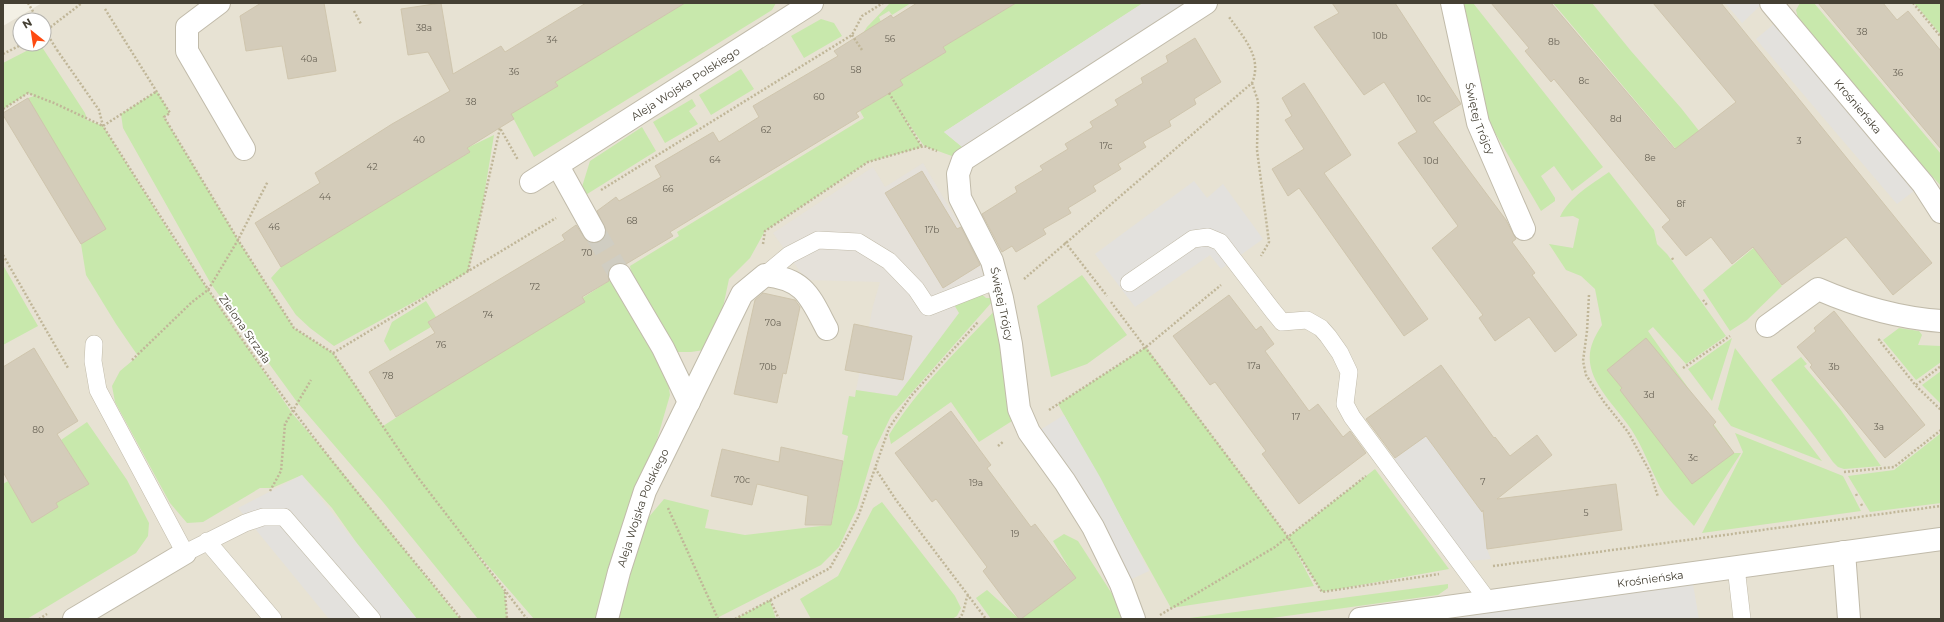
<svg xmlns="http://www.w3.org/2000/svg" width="1944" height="622" viewBox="0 0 1944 622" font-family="Montserrat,sans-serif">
  <rect width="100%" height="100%" fill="#f3f0e5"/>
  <path fill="#e7e2d3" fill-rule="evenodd" d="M42,3H1941V619H3V26ZM20,20H44V44H20Z"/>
  <path fill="#e5e1da" d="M923,163L973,248L990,283L953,303L959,313L897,396L856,390L873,306L880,282L806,280L773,233L873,167L885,187Z"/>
  <path fill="#c8e8ac" d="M685,3H776L772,10L534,157L511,114L558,86L555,82Z
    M890,3H911L892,15L889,11L879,17L881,22L857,43L867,27Z
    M1016,3H1143L944,132L967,151L963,160L924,146L899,110L922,147L868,162L765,231L750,258L729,279L722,312L704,350L691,352H677L627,275L631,271L630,266L679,236L677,232L864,118L860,111L889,93L900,80L946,52L943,47Z
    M1455,3H1473L1603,167L1572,191L1554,166L1541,176L1555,198V201L1541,211L1484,114Z
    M1553,3H1592L1631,51L1681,108L1788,244L1764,262L1782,286L1747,320L1730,331L1703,290L1757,245Z
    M1800,3H1814L1941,154V186L1905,146L1798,18L1796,10Z
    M1914,3H1941V35Z
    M821,19L834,23L842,36L804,58L791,36Z
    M40,44L85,113L87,119H85L103,126L173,238L292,413L342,472L460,619H417L356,542L332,508L302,475L272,488H260L203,522L187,523L170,503L115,402L112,386L120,371L138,356L116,324L86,275L81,244L28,98L34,96L28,93L3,109V63Z
    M741,69L754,89L711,115L699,95Z
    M157,91L170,113L164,117L240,243L294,328L333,353L383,426L612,279L666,370L670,395L656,443L639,481L602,619H534L465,539L505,592L507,619H478L383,502L297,402L211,284L123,128L121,114Z
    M692,99L696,106L689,111L698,124L665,143L653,122Z
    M642,127L656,151L584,196L581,190L590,161Z
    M494,135L482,208L468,272L334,346L310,328L296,315L271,278L281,267L470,152L467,148Z
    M1609,172L1654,230L1657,244L1667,254L1726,336L1686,364L1653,327L1648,331L1734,453H1741L1694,526C1684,514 1668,501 1660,487C1650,468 1643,447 1631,429C1619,411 1596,389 1591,368C1587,351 1593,339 1602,325L1595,289L1581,276L1566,270L1549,244L1573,248L1579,219L1573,216L1560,217C1569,197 1592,184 1609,172Z
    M3,265L38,326L3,345Z
    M1082,275L1127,335L1087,364L1051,377L1037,306Z
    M977,290L986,298H992V302L891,416L874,451L857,508L839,547L821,565L715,619H617L637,531L664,499L709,510L705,528L745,535L829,525L832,522L848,436L842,434L849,396L855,397L856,390L897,396L959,313L953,303Z
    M426,301L436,317L428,322L431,327L390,351L384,341L392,322Z
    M997,308L1012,421L979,442L951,402L891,444L889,435C918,388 959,349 997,308Z
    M1899,328L1919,331L1922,335L1918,345L1941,346V362L1916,380L1883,340Z
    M1732,338L1712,401L1688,369Z
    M1146,347L1288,537L1375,469L1449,569L1322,592L1292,544L1314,586L1171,608L1058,404Z
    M1735,348L1822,461L1731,426L1718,409Z
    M1801,357L1807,364L1804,366L1840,409L1881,466L1844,469L1838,467L1833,462L1815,437L1771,380Z
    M1941,371V404L1922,385Z
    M87,422L127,480L149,523L148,536L136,553L27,619H3V484L8,481L32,522L58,507L56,503L89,484L61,440Z
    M1735,433L1843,476L1861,511L1702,533L1743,452Z
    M1941,433V503L1870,512L1848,476L1894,470Z
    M882,502L955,596L961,608L957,616L952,619H811L800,599L838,576L873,508Z
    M1064,534L1078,541L1127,617L1115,619H1021L1075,578L1053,541Z
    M1448,584V588L1438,595L1264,619H1182Z
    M987,590L1019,619H991L976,598Z
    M770,600L776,619H735Z"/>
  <path fill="#e3e1dd" d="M1143,3H1195L967,151L944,132Z
    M1725,3H1763L1742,23Z
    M1782,17L1923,184L1897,204L1756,39Z
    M1194,181L1207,198L1223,184L1263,239L1221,269L1210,255L1135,307L1095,254Z
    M1064,415L1100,477L1149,571L1121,584L1032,435Z
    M1426,436L1484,515L1487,549L1491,559L1469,561L1393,460Z
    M302,475L417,619H329L238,508Z
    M1691,573L1699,619H1376Z"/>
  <path fill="#d4ccba" stroke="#cfc5ad" d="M261,3H324L336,71L288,79L282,46L246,51L240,16Z
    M441,3L453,74L501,46L505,52L586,3H685L555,82L558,86L511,114L514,119L467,148L470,152L281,267L255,223L320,183L315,173L392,124L450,91L428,52L408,55L401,9Z
    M917,3H1016L943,47L946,52L900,80L903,85L856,113L859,117L670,232L673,236L626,264L620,263L613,264L609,269L608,276L609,281L582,297L585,302L396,417L369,372L435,333L428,322L565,240L562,235L576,225L587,241L593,243L600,242L605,237L606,231L597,211L616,197L619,201L661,177L655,166L713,132L719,142L759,117L753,106L838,56L834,51L891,15L893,18Z
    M1332,3H1395L1461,104L1433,122L1506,220L1516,239L1512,242L1535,273L1532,275L1577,335L1555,352L1529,317L1495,341L1479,318L1483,315L1432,248L1458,226L1398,143L1417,132L1384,82L1364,95L1314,27L1339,13Z
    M1491,3H1551L1675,149L1736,102L1653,3H1721L1932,263L1893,295L1846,237L1782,285L1753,247L1732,264L1711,237L1686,256L1662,227L1670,220L1554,79L1551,82L1525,51L1529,48Z
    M1818,3H1883L1897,20L1908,11L1941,51V149Z
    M1195,38L1221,82L1194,99L1196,104L1169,121L1171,126L1143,142L1146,147L1118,164L1121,169L1093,186L1096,191L1068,208L1071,213L1043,229L1046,234L1016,252L1012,246L1002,252L982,214L1017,192L1015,187L1043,170L1040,166L1068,149L1065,144L1093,127L1090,122L1118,105L1115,100L1143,83L1141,78L1168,62L1166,56Z
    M1304,83L1351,155L1324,173L1428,319L1404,336L1299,188L1288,196L1272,169L1304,149L1285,120L1292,116L1282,98Z
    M28,98L106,229L81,244L3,115V113Z
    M922,171L957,229L961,227L980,265L943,288L885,193Z
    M763,293L795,300L800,307L786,374L783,373L777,403L734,394L755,300Z
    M1229,295L1256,330L1261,326L1274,344L1265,351L1309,411L1318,404L1343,437L1350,431L1366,453L1299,504L1262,454L1266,451L1215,382L1210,385L1173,336Z
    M1834,311L1925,425L1885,458L1810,367L1812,365L1797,347L1816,331L1814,328Z
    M854,324L912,336L903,380L845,370Z
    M1646,338L1716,422L1713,425L1734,453L1692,484L1620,390L1622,388L1607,370Z
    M34,348L78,421L57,434L89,484L56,503L58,507L32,523L3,472V367Z
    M1441,365L1494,438L1495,437L1510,456L1537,435L1552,455L1497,499L1616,484L1622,530L1487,549L1483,510L1482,512L1426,436L1395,458L1366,419Z
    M951,411L991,465L987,468L1031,527L1035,524L1076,578L1021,619H1019L983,571L987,567L936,499L932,502L895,453Z
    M781,447L843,461L831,525H805L808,496L757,484L752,505L711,496L722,449L779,462Z"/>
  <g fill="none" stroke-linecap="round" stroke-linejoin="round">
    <path stroke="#d0cdc2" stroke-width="22" stroke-dasharray="22 11" stroke-linecap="butt" d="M594,231L620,275"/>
    <g stroke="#c1bbaa" stroke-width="18">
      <path id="lane" d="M765,275L789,255L818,240L858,242L889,261L916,289L928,307L997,280
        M1129,283L1193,239L1208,237L1220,242L1273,311L1282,322L1307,320L1321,328L1328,336L1340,353L1349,372L1345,404L1352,417L1489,602
        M94,344L93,361L98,390L185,553L245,523L263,517H284L372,619
        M207,541L273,619
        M1736,567L1742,619"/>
    </g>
    <g stroke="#c1bbaa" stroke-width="24">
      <g id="street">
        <path d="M219,3L187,27V51L244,149"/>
        <path id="s1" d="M1452,3L1478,123L1524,229"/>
        <path id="s2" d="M1771,3L1923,184L1941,212"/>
        <path d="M558,166L594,231"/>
        <path id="s3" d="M531,182L812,3"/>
        <path d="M620,275L663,348L689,402"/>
        <path d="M1767,326L1818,289C1857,306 1898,318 1941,321"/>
        <path d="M1844,552L1849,619"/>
        <path d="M74,619L185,553"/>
        <path id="s4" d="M607,619L619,572L645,491L742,294L765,275C805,279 810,297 827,329"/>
        <path d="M1134,619L1121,584L1093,527L1065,482L1029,432L1019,409L1011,344L1002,298L992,261L960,198L958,174L963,160L1206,3"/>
        <path id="s5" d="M1360,619L1941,539"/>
      </g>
    </g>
    <path stroke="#c0b698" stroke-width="2.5" stroke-dasharray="2 2" stroke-linecap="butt" d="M28,3L38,20
      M1913,3L1941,37
      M105,9L170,113L164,117L240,243L294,328L333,353L416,475L527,619
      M354,11L361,24
      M44,32L82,3
      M852,35L862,50
      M57,50L99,110L103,126C163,221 223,316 290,406C344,479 404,548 461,619
      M3,54L23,44
      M1252,83L1258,101L1257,150L1269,242L1261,256
      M889,93L922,147
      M3,109L28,93L54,103L103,126L157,91
      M601,190L852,35L862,16L883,3
      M1065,242L1107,296
      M763,244L765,231L868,162L924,146L937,151
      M3,255L68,368
      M1672,258L1674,261
      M468,271L500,128L518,160
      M1024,279L1252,83C1263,57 1243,37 1229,17
      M1589,295L1587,331L1583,361L1586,375L1604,402L1628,432L1650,472L1658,497
      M1703,300L1707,305
      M1111,302L1288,537L1322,592L1439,574
      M1880,339L1879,340L1917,387L1941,410
      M333,353L556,218
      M132,360L192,302L208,290L238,240L268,181
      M1683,368L1730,336
      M1916,385L1941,366
      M1049,410L1146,347L1221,285
      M998,446L1004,441
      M875,468L896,500L986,619
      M1844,472L1894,467L1941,430
      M270,491L281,471L285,424L311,380
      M1856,494L1857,496
      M1861,504L1863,507
      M668,508L718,619
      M1493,566L1941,506
      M505,592L507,619
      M770,600L779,619
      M1160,615L1275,547L1366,476
      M39,619L47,614
      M735,619L830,568L858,517L889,428L911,396L978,322
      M959,619C965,612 964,604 968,595"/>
    <use href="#lane" stroke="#fff" stroke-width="17"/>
    <use href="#street" stroke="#fff" stroke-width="22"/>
    <path stroke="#c0b698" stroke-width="2.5" stroke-dasharray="2 2" stroke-linecap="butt" d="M44,29L57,50"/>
  </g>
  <g text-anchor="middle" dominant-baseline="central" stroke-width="4" stroke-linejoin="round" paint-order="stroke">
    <g font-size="9" fill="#696356">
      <text x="424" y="27">38a</text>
      <text x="1862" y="31">38</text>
      <text x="1380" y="35">10b</text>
      <text x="890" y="38">56</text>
      <text x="552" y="39">34</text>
      <text x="1554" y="41">8b</text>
      <text x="309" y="58">40a</text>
      <text x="856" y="69">58</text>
      <text x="514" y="71">36</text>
      <text x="1898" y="72">36</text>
      <text x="1584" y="80">8c</text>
      <text x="819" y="96">60</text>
      <text x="1424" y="98">10c</text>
      <text x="471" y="101">38</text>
      <text x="1616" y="118">8d</text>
      <text x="766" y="129">62</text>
      <text x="419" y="139">40</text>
      <text x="1799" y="140">3</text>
      <text x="1106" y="145">17c</text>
      <text x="1650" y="157">8e</text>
      <text x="715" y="159">64</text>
      <text x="1431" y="160">10d</text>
      <text x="372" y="166">42</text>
      <text x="668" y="188">66</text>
      <text x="325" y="196">44</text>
      <text x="1681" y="203">8f</text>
      <text x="632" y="220">68</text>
      <text x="274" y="226">46</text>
      <text x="932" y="229">17b</text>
      <text x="587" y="252">70</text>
      <text x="535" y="286">72</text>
      <text x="488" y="314">74</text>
      <text x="773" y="322">70a</text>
      <text x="441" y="344">76</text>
      <text x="1254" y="365">17a</text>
      <text x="768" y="366">70b</text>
      <text x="1834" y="366">3b</text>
      <text x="388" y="375">78</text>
      <text x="1649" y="394">3d</text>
      <text x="1296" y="416">17</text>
      <text x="1879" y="426">3a</text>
      <text x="38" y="429">80</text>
      <text x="1693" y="457">3c</text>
      <text x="742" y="479">70c</text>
      <text x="1483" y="481">7</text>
      <text x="976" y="482">19a</text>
      <text x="1586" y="512">5</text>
      <text x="1015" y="533">19</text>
    </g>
    <g font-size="11" fill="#454034" stroke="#fff">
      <text stroke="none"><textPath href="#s3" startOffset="183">Aleja Wojska Polskiego</textPath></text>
      <text stroke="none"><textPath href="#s2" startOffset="135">Krośnieńska</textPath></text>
      <text stroke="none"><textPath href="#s1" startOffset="119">Świętej Trójcy</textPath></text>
      <text transform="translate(1002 304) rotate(78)">Świętej Trójcy</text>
      <text transform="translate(245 329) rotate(55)">Zielona Strzała</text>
      <text stroke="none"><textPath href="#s4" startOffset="117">Aleja Wojska Polskiego</textPath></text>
      <text stroke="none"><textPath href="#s5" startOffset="293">Krośnieńska</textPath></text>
    </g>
  </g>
  <rect width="1944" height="622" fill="none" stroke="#454034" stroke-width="8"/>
  <g transform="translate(32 32) rotate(330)"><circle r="19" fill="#ffffff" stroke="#b5b3ae"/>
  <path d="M0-3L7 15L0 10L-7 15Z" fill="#fe4a11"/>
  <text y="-6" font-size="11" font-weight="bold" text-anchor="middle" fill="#454034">N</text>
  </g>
</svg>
